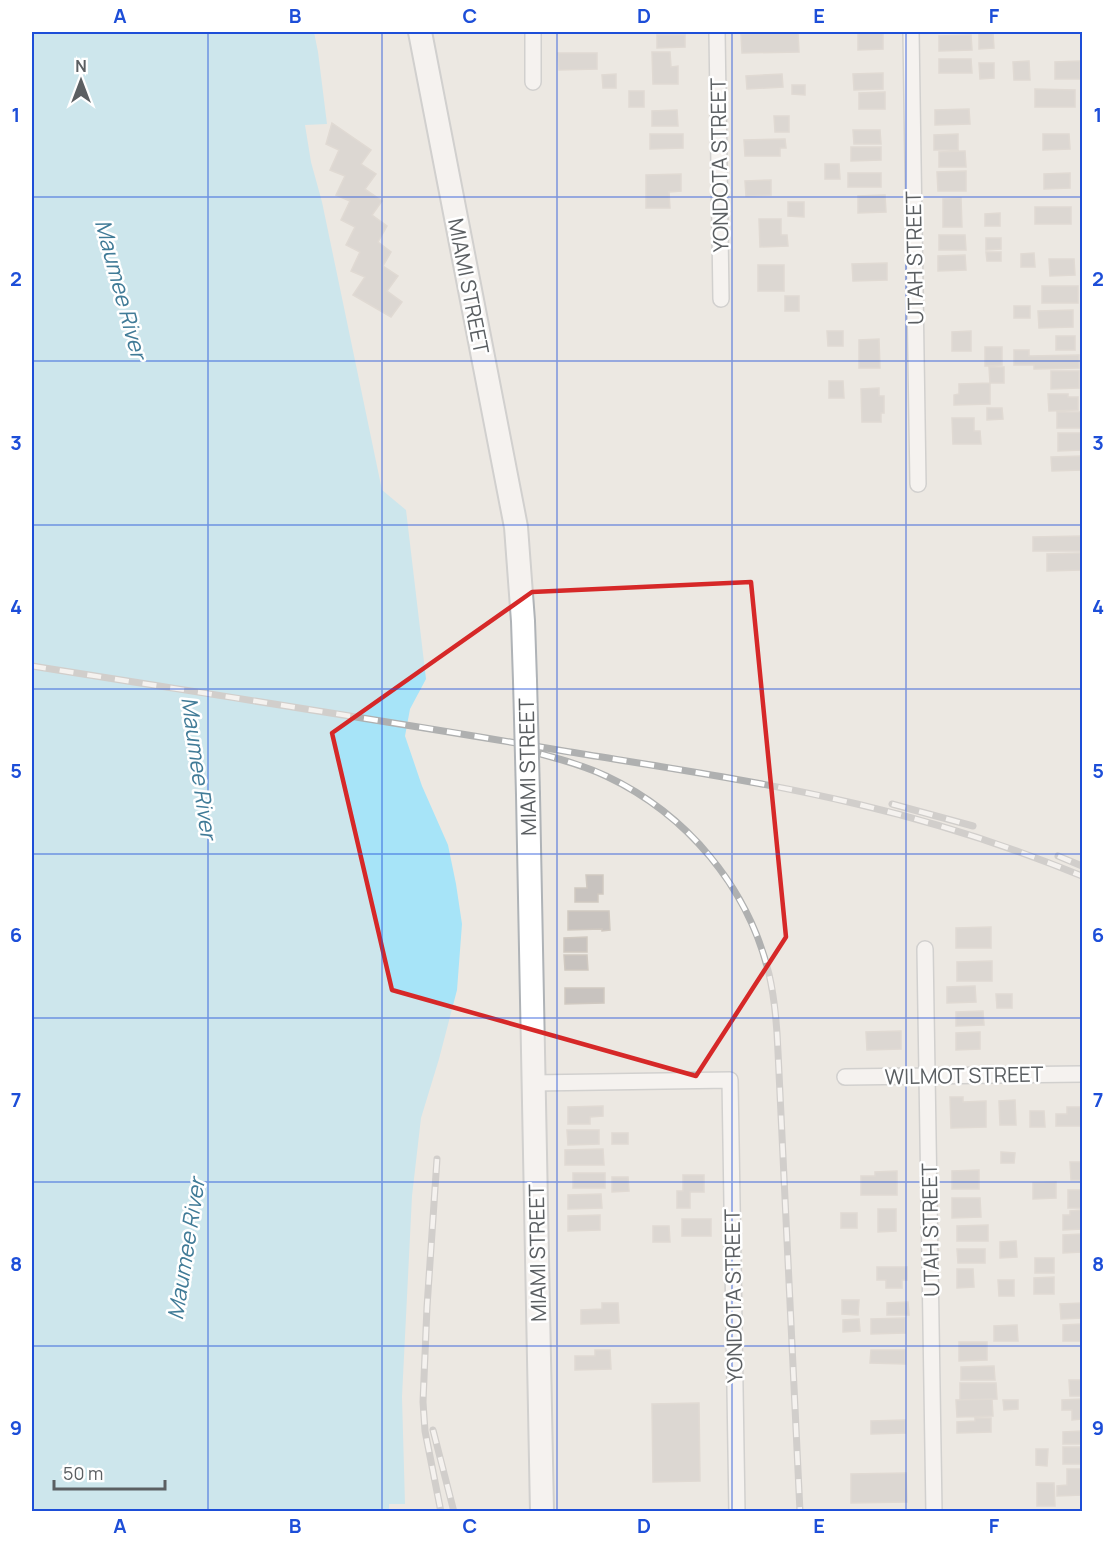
<svg xmlns="http://www.w3.org/2000/svg" width="1114" height="1543" viewBox="0 0 1114 1543" font-family="Manrope,sans-serif">
  <rect width="100%" height="100%" fill="#ece8e2"/>
  <path fill="#a7e4f8" d="M32,32H314L318,52L327,124L305,125L311,162L322,202L382,490L406,510L426,679L410,709L405,736L422,786L448,845L456,884L462,924L457,990L439,1059L421,1118L412,1196L402,1397L405,1504H389V1511H32Z"/>
  <path fill="#c8c3bf" stroke="#d0c9c1" stroke-width="1.5" d="M883,32V49L858,50V33Z
    M798,33L799,52L742,53L741,34Z
    M979,33H993L994,48L979,49Z
    M657,35H685V47L657,48Z
    M971,35L972,50L939,51V36Z
    M652,52H670L671,67L678,66V84H653Z
    M558,53H597V69L559,70Z
    M939,59H971L972,73H939Z
    M1029,61L1030,80H1014L1013,62Z
    M1080,61V79H1055V62Z
    M979,63H994V78L980,79Z
    M883,73V89L854,90L853,74Z
    M616,74V88H603L602,75Z
    M782,74L783,87L747,89L746,76Z
    M792,85H805V95L792,94Z
    M1035,89L1075,90V107H1035Z
    M629,91H644V107H629Z
    M885,92V109H859V93Z
    M969,109L970,124L935,125V110Z
    M677,110L678,126H652V111Z
    M774,116H789V132H775Z
    M332,123L371,150L361,164L376,174L365,189L382,201L372,215L387,226L378,242L391,252L383,266L398,276L387,291L402,302L391,317L353,295L365,277L351,271L360,252L346,245L355,227L341,220L350,201L336,195L345,176L330,170L339,150L326,144Z
    M853,130H880L881,144H854Z
    M650,134H683V148L650,149Z
    M958,134V150H934V135Z
    M1043,134H1069L1070,149L1043,150Z
    M785,139L786,148H780V156H745L744,140Z
    M851,147H881V160L851,161Z
    M965,151L966,167H939V152Z
    M825,164H839L840,179H825Z
    M966,171V191H938L937,172Z
    M848,173H881V187H848Z
    M1070,173V188L1044,189V174Z
    M681,174V191L669,192L670,208H646V175Z
    M771,180V195L746,196L745,181Z
    M885,195L886,212L858,213V196Z
    M961,198L962,227H943V199Z
    M788,202H804V217L788,216Z
    M1035,207H1071V224H1035Z
    M1000,213V226H985V214Z
    M759,219H781V235H787L788,246L760,247Z
    M939,235H965L966,250H939Z
    M986,238H1001V249L986,250Z
    M986,252H1001V261H987Z
    M1034,253L1035,267H1021V254Z
    M965,255L966,270L938,271V256Z
    M1049,259H1074L1075,275L1050,276Z
    M887,263V280L853,281L852,264Z
    M758,265H784V291H758Z
    M1042,286H1078V303H1042Z
    M785,296H799V311H785Z
    M1014,306H1030V318H1014Z
    M1073,310V327L1039,328L1038,311Z
    M827,331H843V346H828Z
    M971,331V351H952V332Z
    M1056,336H1075V350H1056Z
    M879,339L880,368H859V340Z
    M985,347H1002V365L985,366Z
    M1014,350H1029V356L1079,355V368L1034,369V365H1014Z
    M989,367H1004V383H990Z
    M1051,371H1079V388L1051,389Z
    M829,381H843L844,398H829Z
    M990,383V404L954,405V395L959,394V384Z
    M879,388V396H884V413H881V422H862L861,389Z
    M1048,394H1068V397H1078V410L1049,411Z
    M987,408H1002L1003,419L987,420Z
    M1057,412H1081V428H1057Z
    M952,418H974V431H980L981,444H953Z
    M1058,433H1082V450L1058,451Z
    M1082,456V470L1052,471L1051,457Z
    M1082,536V551H1033V537Z
    M1080,553L1081,570L1047,571V554Z
    M586,875H603V894H598V902H575V888H587Z
    M568,911H609L610,930L602,931V929L568,930Z
    M991,927V948H956V928Z
    M587,937V952H564V938Z
    M564,955H587L588,970H565Z
    M992,961V981H957V962Z
    M975,986L976,1002L947,1003V987Z
    M565,988H604V1003L565,1004Z
    M996,994H1012V1008H997Z
    M983,1011L984,1025L956,1026V1012Z
    M901,1031V1049L867,1050L866,1032Z
    M980,1032V1049L956,1050V1033Z
    M950,1097H963V1102L986,1101V1127L951,1128Z
    M1015,1100L1016,1125H1000L999,1101Z
    M603,1106V1116L590,1117V1124H568V1107Z
    M1067,1107H1082V1126H1056V1114H1067Z
    M1030,1111H1044L1045,1127H1030Z
    M567,1130H599V1144L568,1145Z
    M612,1133H628V1144H612Z
    M603,1149L604,1165H565V1150Z
    M1001,1152L1015,1153L1014,1163H1001Z
    M1070,1162H1082V1180H1071Z
    M979,1170V1189H952V1171Z
    M897,1171V1195H861V1176H875V1172Z
    M573,1173H605V1188H573Z
    M683,1175H704V1192H690V1208H677V1191H683Z
    M612,1177H628L629,1191L612,1192Z
    M1056,1182V1198L1033,1199V1183Z
    M1068,1190H1082V1208H1068Z
    M601,1194L602,1208L568,1209V1195Z
    M952,1198H980L981,1217L952,1218Z
    M878,1209H896V1231L878,1232Z
    M1082,1210V1229L1063,1230V1215H1070V1211Z
    M841,1213H857V1228H841Z
    M600,1215V1230L568,1231V1216Z
    M682,1219H711V1236H682Z
    M988,1225V1241H957V1226Z
    M653,1226H669L670,1242H653Z
    M1082,1234V1252L1063,1253V1235Z
    M1016,1241L1017,1257L1000,1258V1242Z
    M957,1249H985V1263H958Z
    M1035,1258H1054V1273H1035Z
    M877,1267H907V1280H902V1288H886V1280H877Z
    M957,1269H973L974,1287L957,1288Z
    M1054,1277V1294H1034V1278Z
    M998,1280H1014V1296H999Z
    M842,1300H859L858,1315L842,1314Z
    M908,1302L909,1315H887V1303Z
    M602,1303H618L619,1323L581,1324V1310L602,1309Z
    M1082,1303V1318L1061,1319L1060,1304Z
    M905,1318V1333L871,1334V1319Z
    M859,1319L860,1331L843,1332V1320Z
    M1082,1324V1341H1063V1325Z
    M1017,1325L1018,1341H994V1326Z
    M959,1342H987V1360L959,1361Z
    M595,1350H610L611,1369L575,1370V1356H595Z
    M871,1350H905V1364L870,1363Z
    M994,1366L995,1380H961V1367Z
    M1069,1380H1082V1396H1070Z
    M960,1383H996L997,1399L960,1400Z
    M992,1399L993,1416L957,1417L956,1400Z
    M1082,1399V1419L1072,1420V1410H1062V1400Z
    M1003,1400H1018V1409L1004,1410Z
    M699,1403L700,1481L653,1482L652,1404Z
    M975,1418H991V1432L957,1433V1422L975,1421Z
    M905,1420V1433L871,1434V1421Z
    M1082,1431V1444H1063V1432Z
    M1063,1447H1082V1464H1063Z
    M1036,1449H1048L1047,1466L1036,1465Z
    M1067,1469H1082V1495L1057,1496V1486L1067,1485Z
    M906,1473L907,1502L851,1503V1474Z
    M1037,1483H1054L1055,1506H1037Z"/>
  <g fill="none" stroke-linecap="round" stroke-linejoin="round">
    <g stroke="#b0b4b7" stroke-width="18">
      <path id="street" d="M533,32V82
        M717,32L721,299
        M911,32L918,484
        M925,949L934,1512
        M845,1077L1082,1074
        M534,1083L730,1080L737,1512"/>
    </g>
    <g stroke="#afb3b7" stroke-width="26">
      <path id="secondary" d="M420,32L516,527L523,621L525,681
        M528,795L542,1512"/>
    </g>
    <use href="#street" stroke="#fff" stroke-width="15"/>
    <use href="#secondary" stroke="#fff" stroke-width="22"/>
    <g stroke="#afb0b0" stroke-width="7">
      <path id="rail" d="M32,666C209,694 387,721 564,751C662,767 760,781 857,804C934,822 1009,846 1082,876
        M541,754C563,760 585,766 606,776C687,814 748,887 769,974C775,1000 777,1026 778,1052L800,1512
        M892,804L973,826
        M1058,856L1082,866
        M437,1159L427,1307L423,1402L425,1431L441,1512
        M433,1430L454,1512"/>
    </g>
    <use href="#rail" stroke="#fff" stroke-width="4.5" stroke-dasharray="14" stroke-linecap="butt"/>
    <g stroke="#afb3b7" stroke-width="26" stroke-linecap="butt">
      <path id="secondary-bridge" d="M525,681L528,795"/>
    </g>
    <use href="#secondary-bridge" stroke="#fff" stroke-width="22"/>
  </g>
  <path d="M0 0H1114V1543H0ZM751,582L786,937L696,1076L392,990L332,733L532,592Z" fill="#ece8e2" fill-opacity=".55" fill-rule="evenodd"/>
  <path fill="none" stroke="#d62828" stroke-width="4.5" stroke-linejoin="round" d="M751,582L786,937L696,1076L392,990L332,733L532,592Z"/>
  <path fill="none" stroke="#1d4ed8" stroke-width="1.5" stroke-opacity="0.55" d="M208,32V1512M382,32V1512M557,32V1512M732,32V1512M906,32V1512M32,197H1082M32,361H1082M32,525H1082M32,689H1082M32,854H1082M32,1018H1082M32,1182H1082M32,1346H1082"/>
  <g text-anchor="middle" dominant-baseline="central" stroke-width="5" stroke-linejoin="round" paint-order="stroke">
    <g font-size="21" fill="#5b5f62" stroke="#fff">
      <text transform="translate(719 165) rotate(-91)">YONDOTA STREET</text>
      <text transform="translate(914 258) rotate(-91)">UTAH STREET</text>
      <text transform="translate(469 286) rotate(79)">MIAMI STREET</text>
      <text transform="translate(527 767) rotate(-91)">MIAMI STREET</text>
      <text transform="translate(964 1075) rotate(-1)">WILMOT STREET</text>
      <text transform="translate(930 1230) rotate(-91)">UTAH STREET</text>
      <text transform="translate(537 1253) rotate(-91)">MIAMI STREET</text>
      <text transform="translate(733 1296) rotate(-91)">YONDOTA STREET</text>
    </g>
    <g font-size="22" font-style="italic" fill="#407b97" stroke="#fff">
      <text transform="translate(121 289) rotate(75)">Maumee River</text>
      <text transform="translate(199 768) rotate(82)">Maumee River</text>
      <text transform="translate(186 1249) rotate(-81)">Maumee River</text>
    </g>
  </g>
  <rect width="1114" height="1543" fill="none" stroke="#ffffff" stroke-width="66"/>
  <g transform="translate(81 81)" stroke="#ffffff" stroke-width="4.5" paint-order="stroke">
  <path d="M0-4.5L10 22L0 15L-10 22Z" fill="#5b5f62"/>
  <text y="-9" font-size="16" font-weight="bold" text-anchor="middle" fill="#5b5f62">N</text>
  </g>
  <path d="M54 1480v9h111v-9" fill="none" stroke="#5b5f62" stroke-width="3"/>
  <text x="63" y="1480" font-size="18" fill="#5b5f62" stroke="#ffffff" stroke-width="4.5" paint-order="stroke">50 m</text>
  <rect x="33" y="33" width="1048" height="1477" fill="none" stroke="#1d4ed8" stroke-width="2"/>
  <g font-size="20" text-anchor="middle" font-weight="bold" fill="#1d4ed8">
    <text x="120" y="23">A</text>
    <text x="295" y="23">B</text>
    <text x="470" y="23">C</text>
    <text x="644" y="23">D</text>
    <text x="819" y="23">E</text>
    <text x="994" y="23">F</text>
    <text x="16" y="122">1</text>
    <text x="1098" y="122">1</text>
    <text x="16" y="286">2</text>
    <text x="1098" y="286">2</text>
    <text x="16" y="450">3</text>
    <text x="1098" y="450">3</text>
    <text x="16" y="614">4</text>
    <text x="1098" y="614">4</text>
    <text x="16" y="778">5</text>
    <text x="1098" y="778">5</text>
    <text x="16" y="942">6</text>
    <text x="1098" y="942">6</text>
    <text x="16" y="1107">7</text>
    <text x="1098" y="1107">7</text>
    <text x="16" y="1271">8</text>
    <text x="1098" y="1271">8</text>
    <text x="16" y="1435">9</text>
    <text x="1098" y="1435">9</text>
    <text x="120" y="1533">A</text>
    <text x="295" y="1533">B</text>
    <text x="470" y="1533">C</text>
    <text x="644" y="1533">D</text>
    <text x="819" y="1533">E</text>
    <text x="994" y="1533">F</text>
  </g>
</svg>
